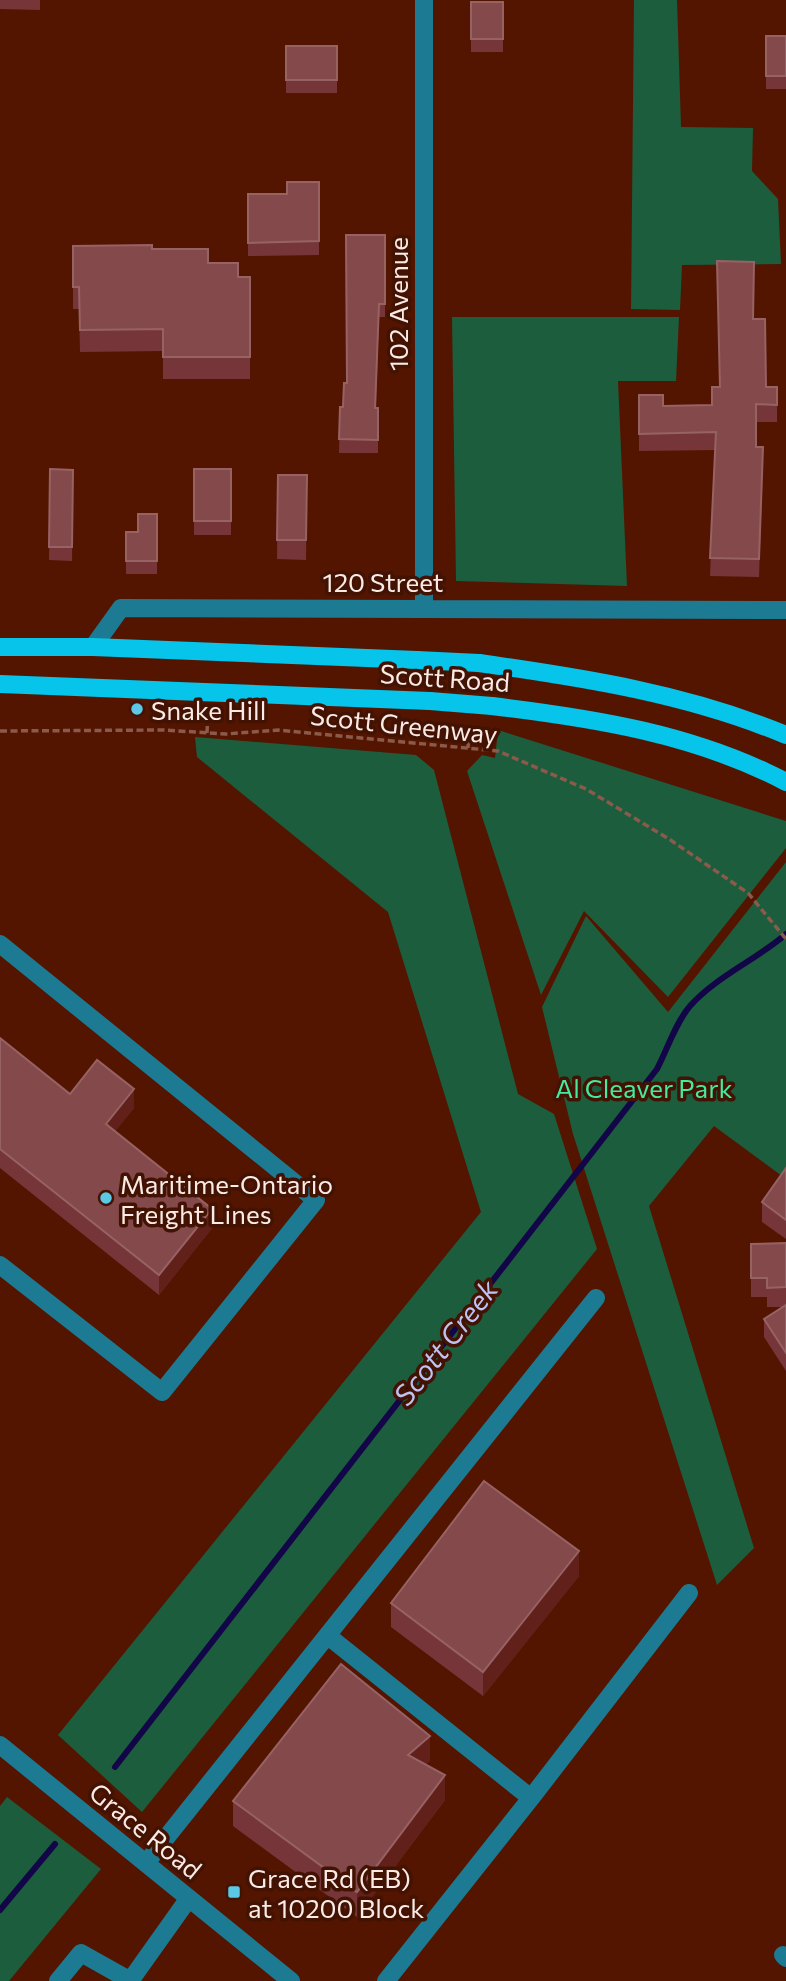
<svg xmlns="http://www.w3.org/2000/svg" width="786" height="1981" viewBox="0 0 786 1981" font-family="Commissioner,sans-serif">
  <rect width="100%" height="100%" fill="#541500"/>
  <path fill="#1c5d3e" d="M634,0H677L681,127L753,128L752,171L778,199L781,264L682,265L680,310L631,309Z
    M452,317H679L676,381H618L627,586L456,581Z
    M498,730L786,821V848L668,997L584,911L541,995L467,771L482,755L495,758Z
    M195,737L416,755L434,770L518,1094L554,1114L597,1249L142,1812L58,1735L481,1212L388,912L197,757Z
    M786,862V1179L714,1126L649,1206L754,1548L717,1585L573,1134L542,1007L586,916L668,1012Z
    M7,1797L101,1869L9,1981H0V1806Z"/>
  <g fill="none" stroke-linecap="round" stroke-linejoin="round">
    <path stroke="#120548" stroke-width="6" d="M115,1767L657,1069C667,1050 676,1022 690,1006C717,976 756,960 786,934
      M0,1910L55,1844"/>
    <path stroke="#8a5a4b" stroke-width="3.5" stroke-dasharray="7 3.5" stroke-linecap="butt" d="M0,731L164,730L226,734L278,730L498,751L586,789L669,839L748,893L786,939
      M207,733L208,711
      M468,748L469,731"/>
    <path stroke="#1c7b93" stroke-width="18" d="M424,607V0
      M93,647L121,608L786,610
      M0,944L316,1200L162,1392L0,1265
      M328,1636L531,1798L386,1981
      M0,1745L291,1981
      M531,1798L689,1593
      M146,1863L596,1298
      M783,1955L786,1958
      M58,1981L81,1953L131,1981
      M130,1981L189,1898"/>
    <path stroke="#06c4ea" stroke-width="18" d="M0,647H93L417,660
      M479,663C585,678 688,694 786,735
      M0,684L430,701
      M492,706C593,718 695,734 786,782"/>
    <path stroke="#06c4ea" stroke-width="18" d="M417,660L479,663
      M430,701L492,706"/>
  </g>
  <path fill="#763639" d="M0,0H40V10L0,9Z
    M471,2H503V52H471Z
    M766,36H786V89H766Z
    M286,46H337V93H286Z
    M319,182V255L248,256V194H287Z
    M385,235V317H379L376,408H378V453H339L340,407H343L347,383Z
    M73,246L152,249L208,263L238,277H250V379H163V351L80,352L79,309H73Z
    M753,319L766,387H777V422H756V447L763,465L759,577L710,576L715,450L639,451V395L663,406L712,405Z
    M50,469L73,470L72,561L49,560Z
    M194,469H231V535H194Z
    M278,475H307L306,560L277,559Z
    M157,514V574H126V532H138Z
    M0,1038L70,1094L134,1108L115,1131L212,1228L159,1295L0,1168Z
    M786,1168V1239L762,1222V1202Z
    M786,1243V1371L764,1337V1319L784,1307H767V1297H751V1244Z
    M579,1576L483,1696L391,1627V1603Z
    M430,1761L426,1764L445,1800L357,1917L233,1826V1801Z"/>
  <path fill="#62201a" d="M763,447V465L759,577V559Z
    M134,1089V1108L106,1143V1124Z
    M212,1209V1228L159,1295V1275Z
    M579,1551V1576L483,1696V1672Z
    M430,1736V1761L408,1779V1755Z
    M445,1775V1800L357,1917V1892Z"/>
  <path fill="#84494b" stroke="#976264" stroke-width="2" d="M471,2H503V39H471Z
    M766,36H786V76H766Z
    M286,46H337V80H286Z
    M287,182H319V241L248,243V194H287Z
    M346,235H385V304H379L375,408H378V440L339,439L340,407H343L344,383H347Z
    M152,245V249H208V263H238V277H250V357H163V329L80,330L79,287H73V246Z
    M717,261L754,262L753,319H765L766,387H777V405L756,404V447H763L759,559L710,558L716,432L639,434V395H663V406L712,405V387H720Z
    M50,469L73,470L72,547H49Z
    M194,469H231V521H194Z
    M278,475H307L306,540H277Z
    M138,514H157V561H126V532H138Z
    M0,1038L70,1094L97,1060L134,1089L106,1124L212,1209L159,1275L0,1149Z
    M786,1168V1220L762,1202Z
    M786,1243V1287L767,1288V1278H751V1244Z
    M786,1305V1353L764,1319Z
    M484,1481L579,1551L483,1672L391,1603Z
    M341,1664L430,1736L408,1755L445,1775L357,1892L233,1801Z"/>
  <g fill="#5bc8e6" stroke="#421202" stroke-width="2.5">
    <circle cx="137" cy="709" r="7"/>
    <circle cx="106" cy="1198" r="7"/>
    <rect x="227" y="1885" width="14" height="14" rx="3.5"/>
  </g>
  <g text-anchor="middle" dominant-baseline="central" stroke-width="7" stroke-linejoin="round" paint-order="stroke">
    <g font-size="26" fill="#fbeae5" stroke="#421202">
      <text transform="translate(397 304) rotate(-90)">102 Avenue</text>
      <text x="383" y="581">120 Street</text>
      <text transform="translate(445 677) rotate(4)">Scott Road</text>
      <text transform="translate(404 724) rotate(6)">Scott Greenway</text>
      <text transform="translate(146 1830) rotate(39)">Grace Road</text>
    </g>
    <g font-size="26" fill="#fbeae5" stroke="#421202" text-anchor="start">
      <text x="151" y="709">Snake Hill</text>
      <text x="120" y="1183">Maritime-Ontario<tspan x="120" dy="30">Freight Lines</tspan></text>
      <text x="248" y="1877">Grace Rd (EB)<tspan x="248" dy="30">at 10200 Block</tspan></text>
    </g>
    <g font-size="26" fill="#45e99f" stroke="#421202">
      <text x="644" y="1087">Al Cleaver Park</text>
    </g>
    <g font-size="28" font-style="italic" fill="#bdc3f4" stroke="#421202">
      <text transform="translate(445 1342) rotate(-52)">Scott Creek</text>
    </g>
  </g>
</svg>
